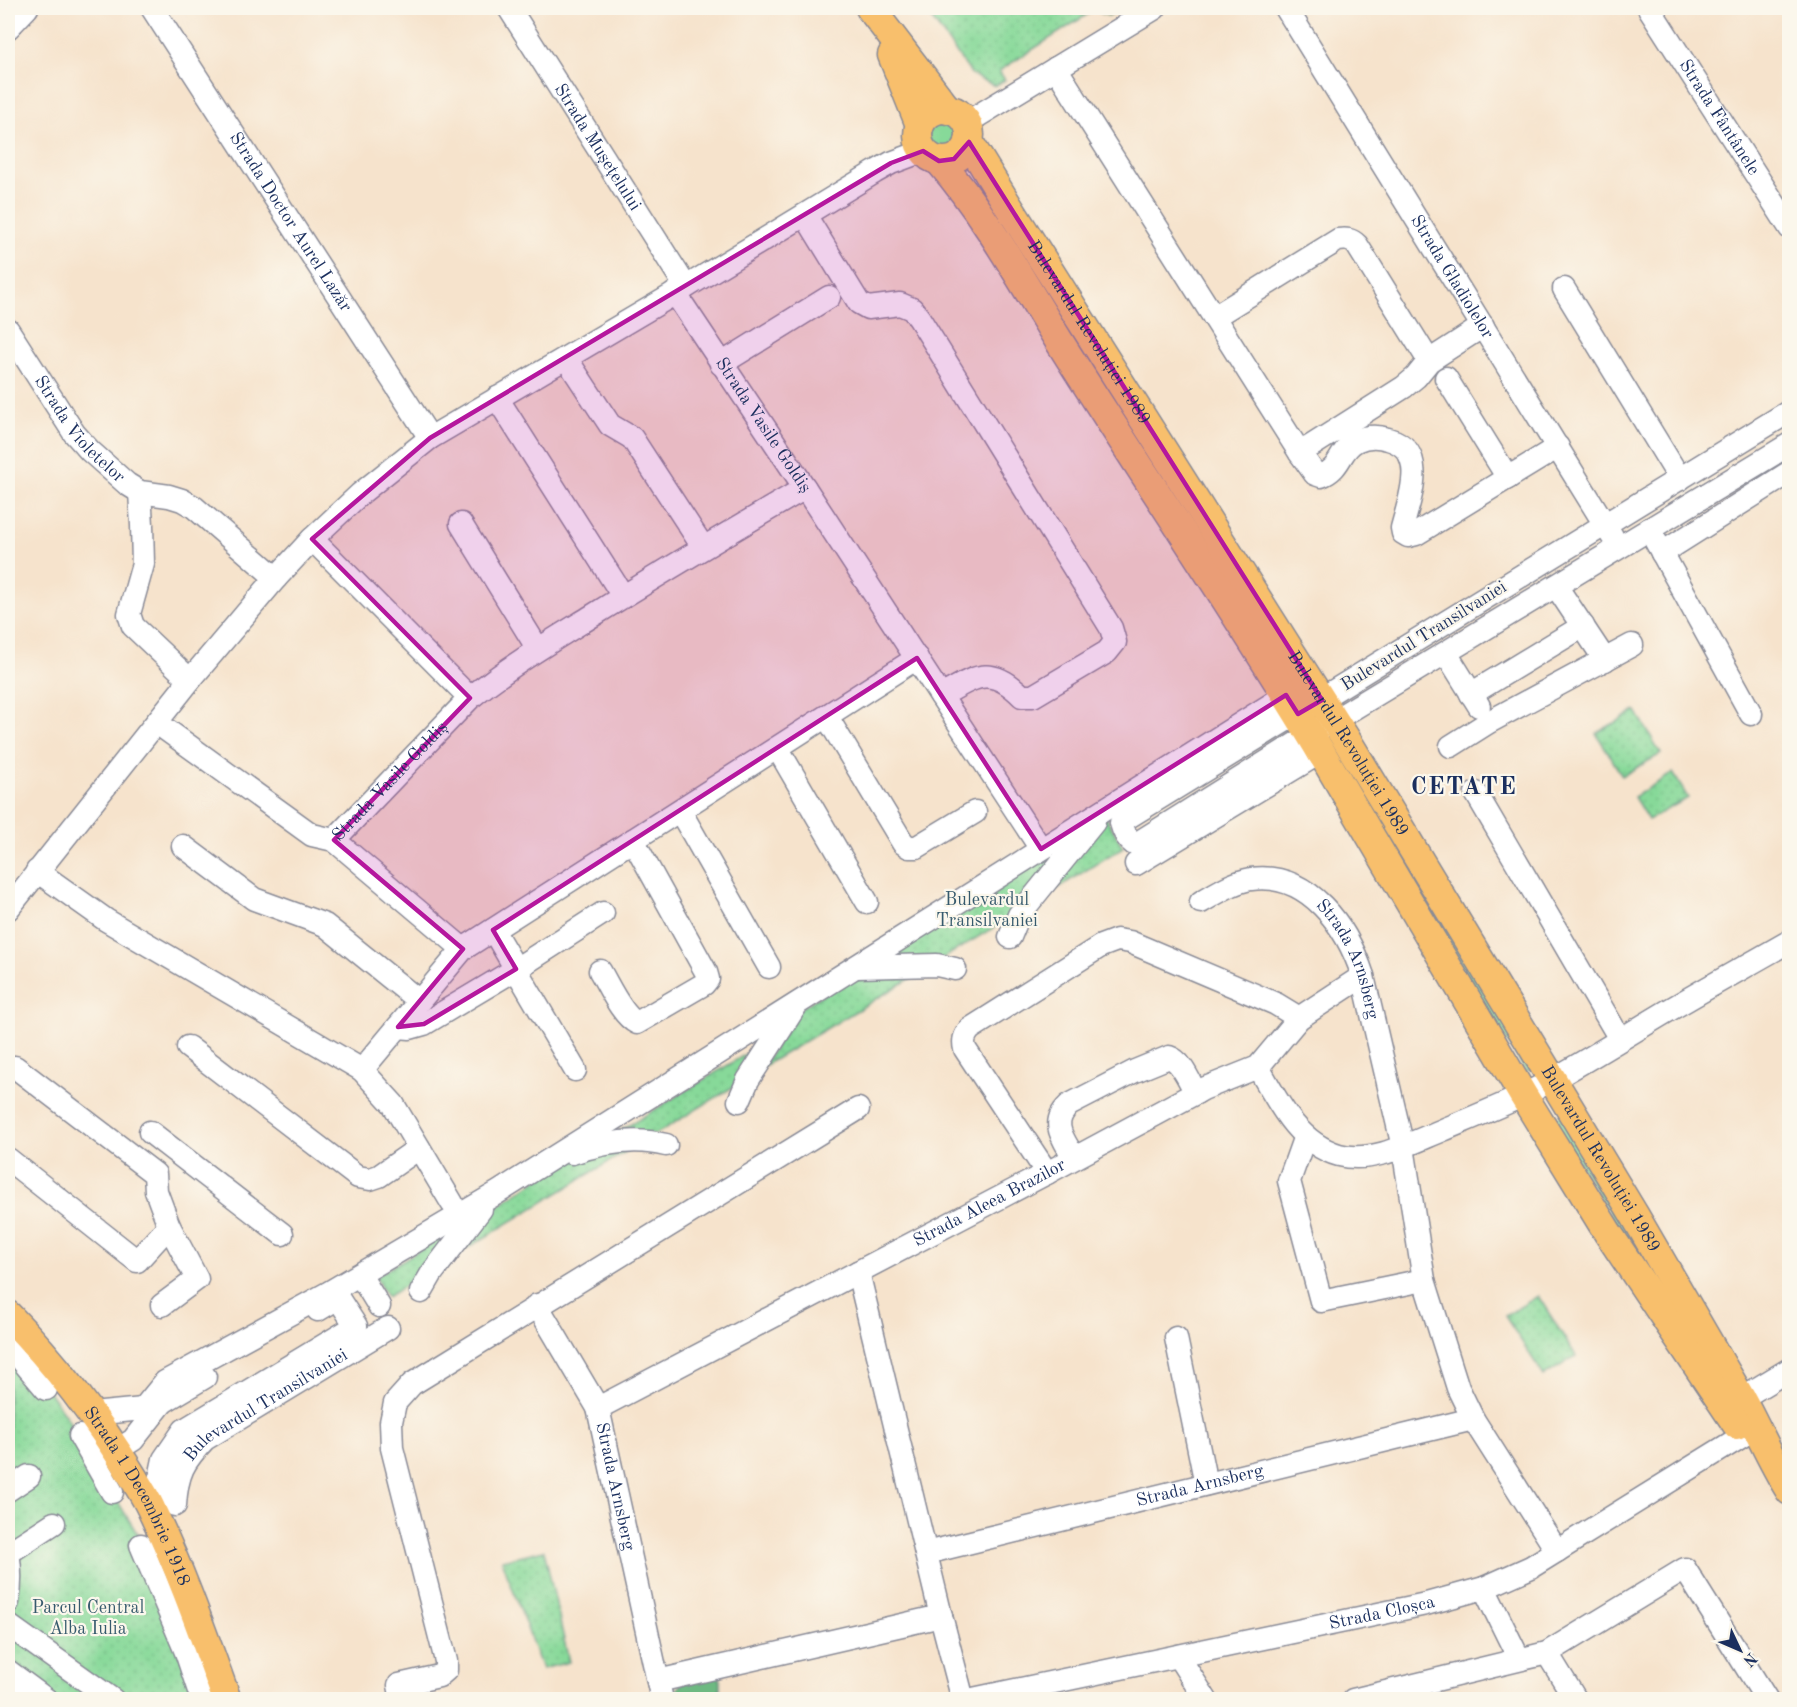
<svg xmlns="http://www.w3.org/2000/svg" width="1797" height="1707" viewBox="0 0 1797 1707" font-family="'Old Standard TT',serif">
  <defs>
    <pattern id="grass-dots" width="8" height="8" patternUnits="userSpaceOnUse" patternTransform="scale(1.5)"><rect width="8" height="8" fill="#87d999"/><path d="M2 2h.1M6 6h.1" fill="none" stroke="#74bb86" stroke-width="1.8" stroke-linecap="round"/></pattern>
    <pattern id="forest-crowns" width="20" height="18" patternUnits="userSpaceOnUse" patternTransform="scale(1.5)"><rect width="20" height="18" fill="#6db981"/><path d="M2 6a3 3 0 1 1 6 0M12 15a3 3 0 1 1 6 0" fill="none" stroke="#59976d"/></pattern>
  </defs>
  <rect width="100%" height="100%" fill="#fbf7ec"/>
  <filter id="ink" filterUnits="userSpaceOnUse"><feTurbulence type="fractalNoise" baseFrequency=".0167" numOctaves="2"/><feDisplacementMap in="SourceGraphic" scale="12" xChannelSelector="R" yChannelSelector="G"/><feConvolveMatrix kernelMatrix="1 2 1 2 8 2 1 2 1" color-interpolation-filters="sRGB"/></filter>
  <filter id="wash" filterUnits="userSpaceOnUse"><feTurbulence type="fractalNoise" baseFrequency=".008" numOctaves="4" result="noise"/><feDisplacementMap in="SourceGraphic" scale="24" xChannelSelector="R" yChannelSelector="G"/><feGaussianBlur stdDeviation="1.35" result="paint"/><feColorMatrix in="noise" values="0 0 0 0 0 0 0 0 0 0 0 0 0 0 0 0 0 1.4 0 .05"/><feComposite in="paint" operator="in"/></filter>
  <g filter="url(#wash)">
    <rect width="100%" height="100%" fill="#f6e3cc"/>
    <path fill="url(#grass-dots)" stroke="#51847c" stroke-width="1.5" d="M924,8H1119L1120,9L1108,16L1094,10L999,71L1005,80L995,86L972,75Z
      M1636,711L1661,754L1622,776L1596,733Z
      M1344,755L1534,1068L1526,1072L1335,761Z
      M1673,773L1688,798L1648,820L1634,797Z
      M1105,816L1123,847L1037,901Z
      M1078,832L1008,919L940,960H875Z
      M923,971L762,1067L801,1008L859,972Z
      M764,1043L743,1081L656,1134L605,1140Z
      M1562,1114L1718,1368L1709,1373L1552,1120Z
      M630,1149L446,1261L483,1215L563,1163Z
      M459,1226L423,1275L387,1297L375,1277Z
      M1538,1296L1576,1356L1544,1376L1505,1316Z
      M8,1343L43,1383L67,1418L146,1548L207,1699H8Z
      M544,1550L569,1662L542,1669L502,1560Z"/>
    <path fill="url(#forest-crowns)" stroke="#447470" stroke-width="1.5" d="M694,1668L720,1672V1692L721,1699H672L671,1696Z"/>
    <path fill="#87d999" stroke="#51847c" stroke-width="1.5" d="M928 135a15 15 0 1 1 30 0a15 15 0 1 1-30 0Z"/>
  </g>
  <g filter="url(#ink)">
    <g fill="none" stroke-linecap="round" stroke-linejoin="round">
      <g stroke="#888995" stroke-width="25">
        <g id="minor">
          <path id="s1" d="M152,8L430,438"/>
          <path id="s2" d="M509,8L686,287"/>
          <path id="s3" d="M1286,8L1612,536"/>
          <path id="s4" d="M1649,8L1790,228"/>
          <path d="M8,28L27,8"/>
          <path d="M1056,68L1300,453L1315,474L1321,476C1342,468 1339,450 1356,441C1366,436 1378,436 1388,439C1430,450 1409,500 1402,528L1403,533L1408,536L1416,534L1558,447"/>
          <path d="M966,123L1155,8"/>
          <path d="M805,215L859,303L868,308L900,304L912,309L919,318L1111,628L1115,642L1107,652L1033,696H1022C990,664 975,677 941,696"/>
          <path d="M1564,289L1680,479"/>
          <path id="s5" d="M675,293L805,488L1041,849"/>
          <path d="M1214,317L1338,240C1346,239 1351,239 1357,245L1429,361"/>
          <path id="s6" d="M8,330L74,433L90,451L127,484L140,492L169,496L182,500L194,507L276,578"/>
          <path d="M566,358L610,425L632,438L703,547"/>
          <path d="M721,364L829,297"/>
          <path d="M1446,378L1508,478"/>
          <path d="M497,398L623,596"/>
          <path d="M1790,411L1125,819L1121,823C1123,831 1127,839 1134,844L1139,842L1308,736L1790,444"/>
          <path d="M1300,453L1404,387L1416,377L1429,361L1483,326"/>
          <path d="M140,492L142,525L143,564L129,614L133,626L190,680"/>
          <path d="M461,524L538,649"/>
          <path d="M1649,529L1751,714"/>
          <path d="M312,539L470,698"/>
          <path d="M1662,553L1790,472"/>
          <path d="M1556,586L1605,660"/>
          <path d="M1446,653L1479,706"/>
          <path d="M1471,694L1583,626"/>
          <path d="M827,717L903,843L909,847H917L975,812"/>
          <path d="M157,723L312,835L334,840L463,949"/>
          <path d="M1451,746L1489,722L1632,645"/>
          <path d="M778,749L867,902"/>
          <path d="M1476,793L1620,1039"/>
          <path d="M680,811L769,967"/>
          <path id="s7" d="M334,840L470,698C508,667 550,642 592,616C662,572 733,530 805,488"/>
          <path d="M183,846L254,899L325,925L419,1001"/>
          <path d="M1136,864L1321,752"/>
          <path d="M37,871L106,920L362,1070L393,1104L452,1203"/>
          <path id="s8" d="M1201,902C1217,893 1233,882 1251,879C1309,871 1347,927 1363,976L1403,1147L1424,1280L1458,1388L1473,1419L1557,1551"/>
          <path d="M8,909L190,680L276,578L312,539L360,494L430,438L686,287L875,172L891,163L923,151"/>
          <path d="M493,930L575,1070"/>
          <path d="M1010,937L1019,915L1094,822"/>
          <path d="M856,967L937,965L955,969"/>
          <path d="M600,971C609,986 622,1016 637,1023L704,984L708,979L706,972L633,840"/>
          <path d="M398,1027L410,1028L424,1024L516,969L603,913"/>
          <path d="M188,1047L358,1177L370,1179L379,1176L419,1148"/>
          <path d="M8,1067H15L155,1174L156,1191L169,1226L197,1279L162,1305"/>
          <path d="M1258,1067C1278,1102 1297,1143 1339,1155C1373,1164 1411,1143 1443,1130C1469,1119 1496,1108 1522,1096C1573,1070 1622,1038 1671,1009C1710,986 1750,964 1790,941"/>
          <path d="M362,1070L463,949L917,658"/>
          <path d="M739,1101L748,1080L795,1007"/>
          <path d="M150,1132L282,1234"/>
          <path d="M1305,1136L1289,1181L1321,1301L1424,1280"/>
          <path d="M572,1153C601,1143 636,1137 666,1145"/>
          <path d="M1074,1158C1064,1139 1049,1124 1069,1105L1135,1071L1169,1057C1182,1061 1189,1081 1196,1093"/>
          <path d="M8,1159L137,1261L169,1226"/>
          <path d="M1047,1173L965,1049C963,1041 964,1036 970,1029L1101,946L1117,940L1130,942L1276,1004L1299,1018"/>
          <path d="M858,1272L941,1616L963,1700"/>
          <path d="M360,1275L379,1306"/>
          <path d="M421,1292L432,1273L481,1209"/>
          <path id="s9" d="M537,1305L598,1408L662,1700"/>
          <path d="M1176,1338L1206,1484"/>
          <path d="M8,1344L46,1389"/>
          <path d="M1727,1407L1790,1369"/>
          <path id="s10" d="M598,1408L1047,1173L1203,1089L1258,1067L1299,1018L1363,976"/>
          <path d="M143,1409L165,1382L328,1293L497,1193L1286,695"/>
          <path d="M92,1414L143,1409L163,1402L205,1377"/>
          <path d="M80,1436L112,1492"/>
          <path d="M117,1450L133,1440L163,1402"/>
          <path d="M8,1490L29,1476"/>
          <path id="s11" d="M175,1505C177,1473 183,1462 205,1439L388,1328"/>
          <path d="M153,1511L164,1459L184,1430L356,1326L338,1298L318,1310"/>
          <path d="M141,1545L186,1652L202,1700"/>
          <path d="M8,1552C11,1570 11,1585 8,1602"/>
          <path d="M8,1553L54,1523"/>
          <path id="s12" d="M926,1553L1473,1419"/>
          <path d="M1484,1588L1519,1659"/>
          <path d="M8,1625L113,1700"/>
          <path d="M1547,1653L1576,1700"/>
          <path d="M1178,1656L1206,1700"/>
          <path d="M8,1671L47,1700"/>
          <path d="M658,1681L941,1616"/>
          <path d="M402,1700L399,1685L439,1676L446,1670V1661L392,1448L391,1422L395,1403L412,1384L858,1109"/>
          <path id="s13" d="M968,1700L1426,1604L1484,1588L1531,1567L1757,1427"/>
          <path d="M1353,1700L1547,1653L1685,1569L1767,1700"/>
        </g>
      </g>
      <g stroke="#888995" stroke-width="31">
        <g id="major">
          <path d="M870,8L948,110"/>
          <path d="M892,55L920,125"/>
          <circle cx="944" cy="135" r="26"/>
          <path id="s14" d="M969,142L1009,207L1346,739L1635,1216L1741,1398C1758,1429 1771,1461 1790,1491"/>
          <path d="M939,161C993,224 1031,299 1076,368C1158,497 1244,623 1322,754"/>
          <path d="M1321,752L1523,1095L1608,1233L1737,1425"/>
          <path id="s15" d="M8,1315C55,1363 98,1419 133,1477C140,1489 148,1500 153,1513C182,1573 204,1637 227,1700"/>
        </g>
      </g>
      <use href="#minor" stroke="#fff" stroke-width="22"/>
      <use href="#major" stroke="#f8bf6c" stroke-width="28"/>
    </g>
  </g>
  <path fill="#b5179e" fill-opacity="0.2" stroke="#b5179e" stroke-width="4.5" stroke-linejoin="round" d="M969,142L1322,700L1298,714L1286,695L1041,849L917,658L493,930L516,969L424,1024L398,1027L463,949L334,840L470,698L312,539L430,438L891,163L923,151L939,161L954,159Z"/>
  <g text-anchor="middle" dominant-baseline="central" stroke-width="4.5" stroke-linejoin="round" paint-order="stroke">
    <g font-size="18" fill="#1b2f5e" stroke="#fbf7ec">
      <text stroke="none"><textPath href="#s4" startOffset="130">Strada Fântânele</textPath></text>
      <text stroke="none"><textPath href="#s2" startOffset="165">Strada Mușețelului</textPath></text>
      <text stroke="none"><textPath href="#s1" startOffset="255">Strada Doctor Aurel Lazăr</textPath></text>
      <text stroke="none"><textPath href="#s3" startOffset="316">Strada Gladiolelor</textPath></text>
      <text stroke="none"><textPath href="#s14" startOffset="225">Bulevardul Revoluției 1989</textPath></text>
      <text stroke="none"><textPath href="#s5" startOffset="159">Strada Vasile Goldiș</textPath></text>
      <text stroke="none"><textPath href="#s6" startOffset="123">Strada Violetelor</textPath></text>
      <text transform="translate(1424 636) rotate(-32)">Bulevardul Transilvaniei</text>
      <text stroke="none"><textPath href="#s14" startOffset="711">Bulevardul Revoluției 1989</textPath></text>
      <text stroke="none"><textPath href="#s7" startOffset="81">Strada Vasile Goldiș</textPath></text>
      <text stroke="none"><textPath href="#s8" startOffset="195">Strada Arnsberg</textPath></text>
      <text stroke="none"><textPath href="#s14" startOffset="1197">Bulevardul Revoluției 1989</textPath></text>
      <text stroke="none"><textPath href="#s10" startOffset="442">Strada Aleea Brazilor</textPath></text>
      <text stroke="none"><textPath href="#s11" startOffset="144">Bulevardul Transilvaniei</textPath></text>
      <text stroke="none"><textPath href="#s9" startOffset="200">Strada Arnsberg</textPath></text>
      <text stroke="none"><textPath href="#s12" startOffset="282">Strada Arnsberg</textPath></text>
      <text stroke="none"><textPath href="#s15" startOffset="224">Strada 1 Decembrie 1918</textPath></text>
      <text stroke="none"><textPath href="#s13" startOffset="423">Strada Cloșca</textPath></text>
    </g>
    <g font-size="18" fill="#365a6d" stroke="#fbf7ec">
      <text x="987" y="900">Bulevardul<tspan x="987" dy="21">Transilvaniei</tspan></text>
      <text x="88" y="1608">Parcul Central<tspan x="88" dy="21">Alba Iulia</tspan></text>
    </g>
    <g font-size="24" font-weight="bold" letter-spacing="1.5" fill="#1b2f5e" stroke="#fbf7ec">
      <text x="1464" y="788">CETATE</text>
    </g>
  </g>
  <rect width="1797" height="1707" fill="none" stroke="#fbf7ec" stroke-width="30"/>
  <g transform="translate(1740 1650) rotate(134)" stroke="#fbf7ec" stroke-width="4.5" paint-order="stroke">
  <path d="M0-4.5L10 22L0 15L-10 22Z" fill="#1b2f5e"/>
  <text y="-9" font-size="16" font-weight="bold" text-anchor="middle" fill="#1b2f5e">N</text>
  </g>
</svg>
